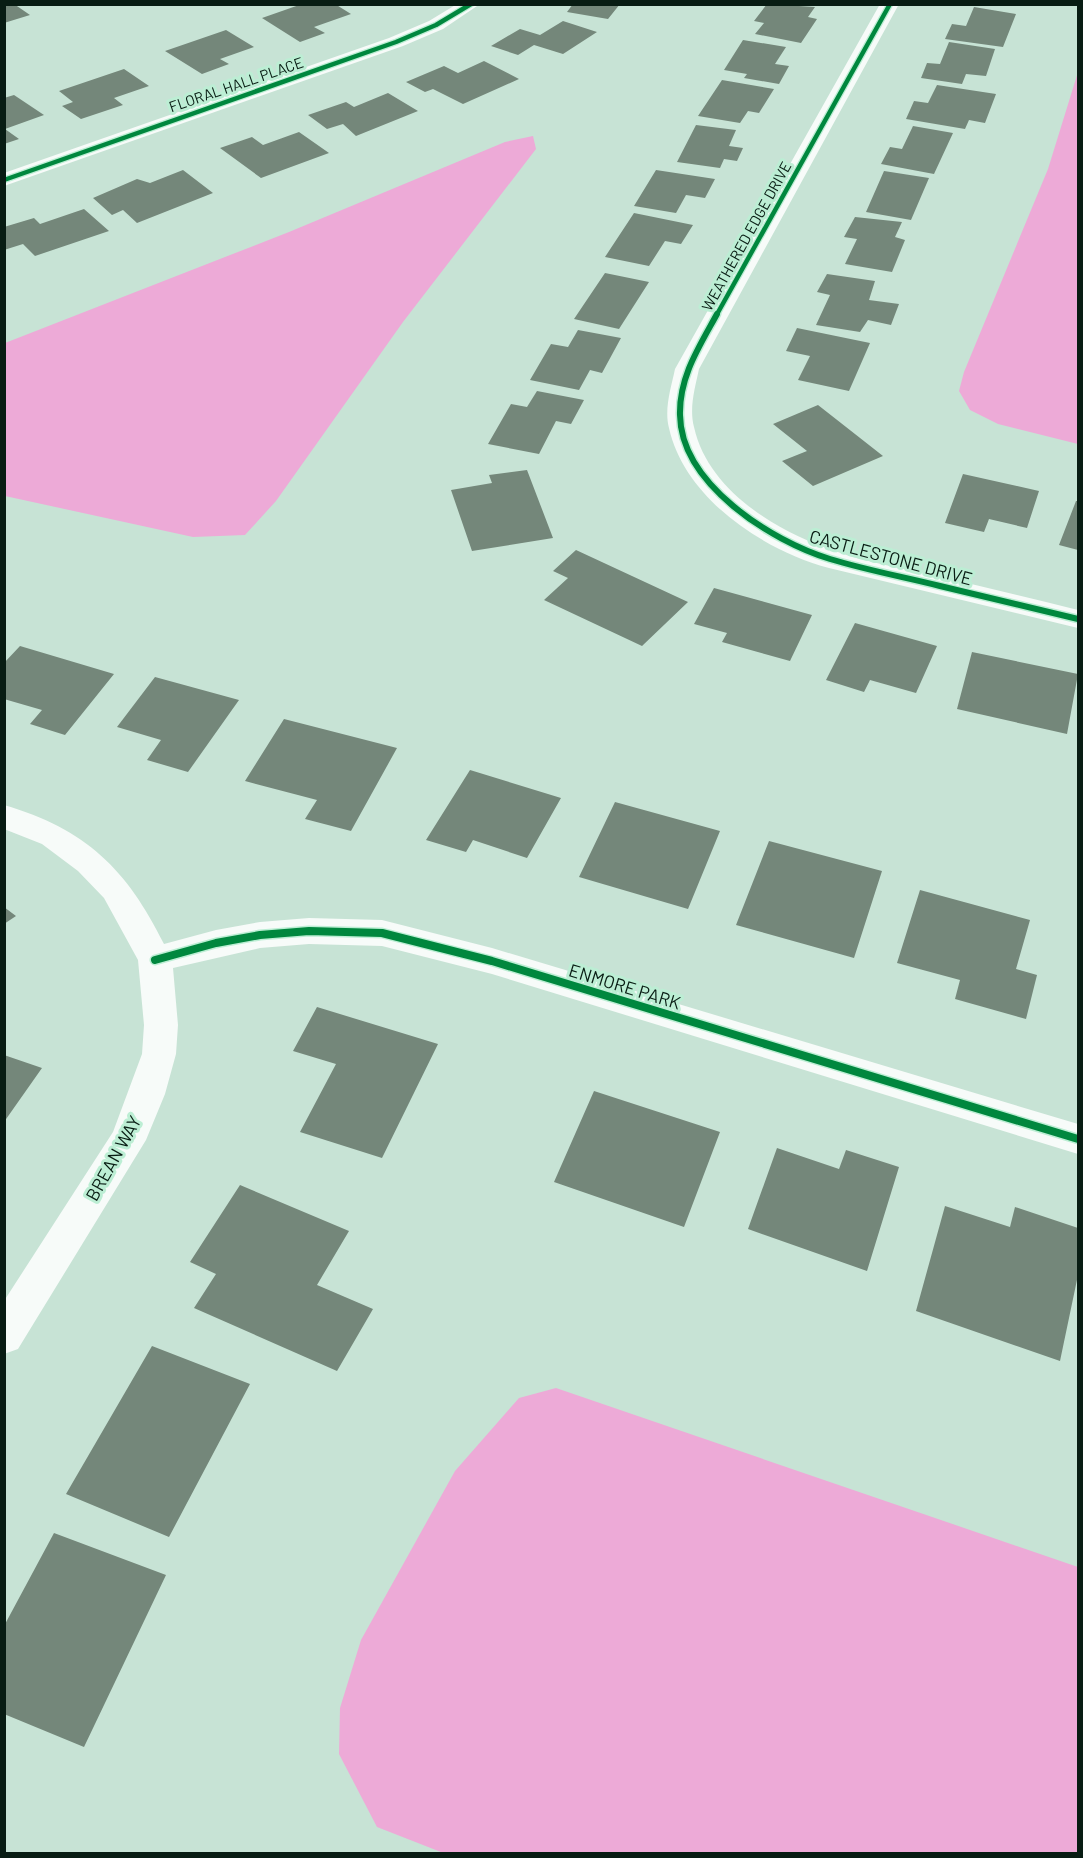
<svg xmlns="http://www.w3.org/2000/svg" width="1083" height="1858" viewBox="0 0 1083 1858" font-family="Barlow,sans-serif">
  <rect width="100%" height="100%" fill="#c7e3d5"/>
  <path fill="#edaad7" d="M1078,72V444L998,424L970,410L959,391L964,372L1048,169Z
    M533,136L536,149L403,322L276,501L245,535L193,537L5,496V343L289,232L505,142Z
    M556,1388L1078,1567V1853L446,1854L377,1827L339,1754L340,1708L361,1640L455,1471L519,1398Z"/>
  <path fill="#74877a" d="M4,4H14L30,15L4,23Z
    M302,4H335L351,14L314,27L325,33L300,42L262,18Z
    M573,4H620L608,19L567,12Z
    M767,4L815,7L808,17L817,19L801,43L755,34L764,23L754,21Z
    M974,7L1016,14L1003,47L945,39L952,24L966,26Z
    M563,21L597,32L563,54L534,45L518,55L491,46L520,29L540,35Z
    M226,30L254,47L220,59L229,64L202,74L165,51Z
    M743,40L786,47L775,64L789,66L779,84L744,78L747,74L724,70Z
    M949,42L995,49L986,76L966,74L962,84L921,78L927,63L940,64Z
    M484,61L519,79L463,104L433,89L425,92L406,82L444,66L458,73Z
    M124,69L149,86L114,98L123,105L81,119L62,106L73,102L59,91Z
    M722,80L774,89L759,113L748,111L740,123L698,116Z
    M937,85L996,94L985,123L969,120L965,129L906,119L914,101L928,103Z
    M388,93L418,111L356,136L343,124L327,129L308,115L346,102L354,107Z
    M14,95L44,115L5,129L19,139L4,144V98Z
    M696,125L736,130L729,146L743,148L737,161L724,159L720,168L677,162Z
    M913,126L953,133L934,174L881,164L890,147L902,149Z
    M299,132L329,153L261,178L220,148L252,137L263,145Z
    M183,170L213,193L137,223L123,210L112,215L93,198L137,179L150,183Z
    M656,170L715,179L705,198L686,195L676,213L634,206Z
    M884,171L929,178L911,220L866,212Z
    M84,209L109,231L35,256L23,244L4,250V227L34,218L40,224Z
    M634,213L693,225L681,244L665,241L649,266L605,257Z
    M855,217L902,222L895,237L905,240L892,272L845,264L857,239L844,237Z
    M605,273L649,282L619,329L574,319Z
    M827,274L875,281L869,300L899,304L891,325L868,320L860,332L816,325L830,295L817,292Z
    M797,328L870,343L849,391L798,380L810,356L786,351Z
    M578,330L621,338L602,373L590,370L579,390L530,380L551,344L568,347Z
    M537,391L584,400L571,424L556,421L539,454L488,444L511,404L527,407Z
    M818,405L883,456L813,486L782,461L807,451L773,424Z
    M527,470L553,538L472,551L451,490L492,483L489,475Z
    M963,474L1039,491L1027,528L989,519L984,532L945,523Z
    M1076,501H1078V550L1059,545Z
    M576,550L688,602L642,646L544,600L568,578L553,571Z
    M714,588L812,615L790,661L722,642L727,633L694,624Z
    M855,623L937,646L916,693L870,680L864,692L826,680Z
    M20,646L114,674L65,735L30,724L42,710L4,699V663Z
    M972,652L1078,674L1067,734L957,709Z
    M155,677L239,700L188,772L147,760L161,740L117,727Z
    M284,719L397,748L351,831L305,819L317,800L245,781Z
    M470,770L561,798L527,858L473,840L466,852L426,840Z
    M615,802L720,831L688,909L579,877Z
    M769,841L882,871L854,958L736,925Z
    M920,890L1030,920L1016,969L1037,975L1026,1019L955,999L960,980L897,963Z
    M4,907L16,916L4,924Z
    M317,1007L438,1044L382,1158L300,1132L336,1064L293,1051Z
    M4,1055L42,1068L4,1122Z
    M594,1091L720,1132L684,1227L554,1182Z
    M777,1148L839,1169L846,1150L899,1167L867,1271L748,1229Z
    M240,1185L349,1231L317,1285L373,1309L337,1371L194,1308L216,1274L190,1262Z
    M945,1206L1010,1227L1015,1207L1078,1228V1275L1060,1361L916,1311Z
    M152,1346L250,1384L169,1537L66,1494Z
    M54,1533L166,1575L84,1747L4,1714V1626Z"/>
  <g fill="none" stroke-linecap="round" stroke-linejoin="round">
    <path fill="#f7fbf9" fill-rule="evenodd" d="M457,4H480L443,29L403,46L4,186V173L389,38L429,21Z
      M880,4H899L699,369C695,388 689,408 694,427C708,491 778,532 835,551C867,563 903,568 937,576C984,587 1031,598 1078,610V628L829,568C763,550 685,499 669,428C664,409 671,388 675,369Z
      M4,805C86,829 127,869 164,944L216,930L260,922L309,918L382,920L492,948L1078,1124V1154L492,974L382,946L309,944L260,948L173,968L178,1025L176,1054L165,1094L146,1140L18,1349L4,1354V1301L113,1132L142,1054L144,1025L138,960L104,898L78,871L42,844L4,829Z"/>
    <g stroke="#bceed4" stroke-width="7">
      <path id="cycleway-far2" d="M4,180L396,42L436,25L471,4
        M716,316L890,4"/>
    </g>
    <g stroke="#bceed4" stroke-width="9">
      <path id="cycleway-far1" d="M717,314C699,347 679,377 680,415C681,484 771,541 830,559C866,570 904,577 940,586C986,597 1032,608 1078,619"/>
    </g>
    <g stroke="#bceed4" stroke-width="11">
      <path id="cycleway" d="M155,960L216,943L260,935L309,931L382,933L492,961L1078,1139"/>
    </g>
    <use href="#cycleway-far2" stroke="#00873e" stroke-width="4.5"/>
    <use href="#cycleway-far1" stroke="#00873e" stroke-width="6"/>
    <use href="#cycleway" stroke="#00873e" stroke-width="8"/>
  </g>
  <g text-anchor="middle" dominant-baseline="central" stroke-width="6" stroke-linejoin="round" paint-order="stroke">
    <g font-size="15" fill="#081c13" stroke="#bceed4">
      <text transform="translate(236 84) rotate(-19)">FLORAL HALL PLACE</text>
      <text transform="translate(746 236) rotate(-61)">WEATHERED EDGE DRIVE</text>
    </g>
    <g font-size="18" fill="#081c13" stroke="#bceed4">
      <text transform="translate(891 557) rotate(15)">CASTLESTONE DRIVE</text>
      <text transform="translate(625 986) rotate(17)">ENMORE PARK</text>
      <text transform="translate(113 1158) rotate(-61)">BREAN WAY</text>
    </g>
  </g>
  <rect width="1083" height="1858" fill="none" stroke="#081c13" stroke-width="12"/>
</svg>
